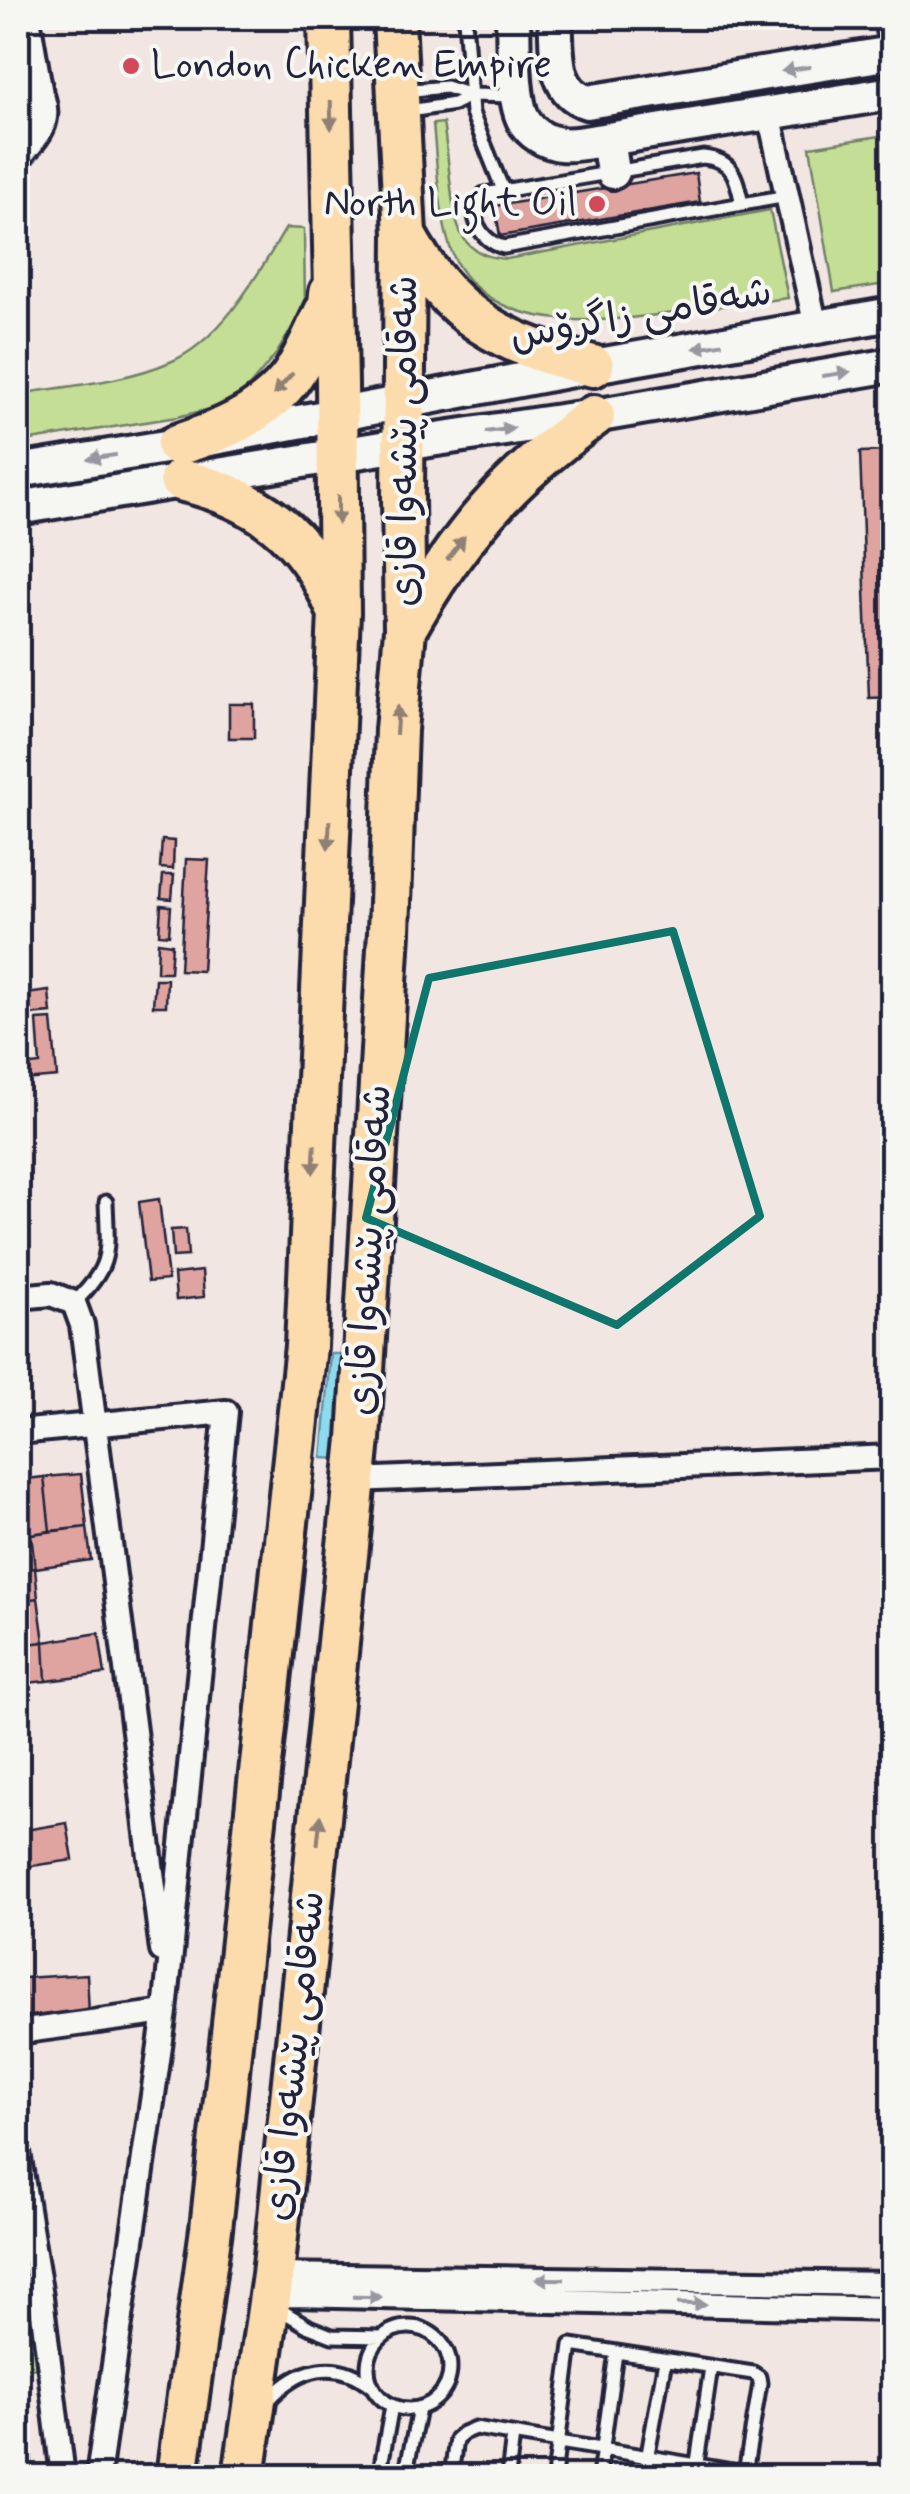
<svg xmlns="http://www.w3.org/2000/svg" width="910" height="2494" viewBox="0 0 910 2494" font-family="Mynerve,'Playpen Sans Arabic',sans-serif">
  <rect width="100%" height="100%" fill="#f1e6e2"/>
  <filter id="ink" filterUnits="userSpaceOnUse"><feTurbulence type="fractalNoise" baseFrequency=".01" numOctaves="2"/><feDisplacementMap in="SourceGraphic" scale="20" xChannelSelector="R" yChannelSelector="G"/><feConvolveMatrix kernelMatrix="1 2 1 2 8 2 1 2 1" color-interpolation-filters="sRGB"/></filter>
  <g filter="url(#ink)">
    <path fill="#c4de95" stroke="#738068" stroke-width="2.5" d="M443,123C446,141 448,160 450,179C455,220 455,256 507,259L770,210L788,298C755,302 721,306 688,311C619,320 504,339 459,267C439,236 437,162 433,124Z
      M892,134V283L834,292L810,147Z
      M286,228L304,229L305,306L277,353L247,389L222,406L177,417L18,442V394C67,386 124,382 170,362C222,340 258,274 286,228Z
      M41,2297L48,2366L18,2369V2300Z"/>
    <path fill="#8fdbee" stroke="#6391a6" stroke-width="2.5" d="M331,1354H349L341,1459L322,1458Z"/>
    <path fill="#dfa4a0" stroke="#22223b" stroke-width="2.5" d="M696,173L700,202L500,236L495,206Z
      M892,451V697L869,698L860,452Z
      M229,704H254V738H229Z
      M162,840L174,841L173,869L160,868Z
      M186,859L209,860L202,971L180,970Z
      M163,875H174L172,899L161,898Z
      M161,905L171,906L169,935L159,934Z
      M158,942L172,944L170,972H157Z
      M155,979H167L166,1006H153Z
      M49,991L51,1013L18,1016V995Z
      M52,1019L57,1077L24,1080L22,1066L40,1064L37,1020Z
      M159,1199L168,1280L148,1282L139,1202Z
      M186,1229L188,1256L173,1257L171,1230Z
      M202,1271L204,1297L176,1300L174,1274Z
      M81,1474L87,1527L50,1531L44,1477Z
      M44,1477L50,1531L18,1536V1480Z
      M87,1527L91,1560L35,1568L31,1534Z
      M31,1534L35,1568L18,1570V1536Z
      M35,1568L38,1598L18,1601V1570Z
      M38,1598L44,1642L18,1645V1601Z
      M99,1633L105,1674L46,1681L44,1642Z
      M44,1642L46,1681L18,1684V1645Z
      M67,1823L73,1860L24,1867L19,1831Z
      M87,1974L89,2013L26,2016L24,1978Z
      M25,2406L30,2444L18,2446V2407Z
      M30,2444L33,2476H18V2446Z"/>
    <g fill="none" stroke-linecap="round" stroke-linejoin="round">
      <g stroke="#22223b" stroke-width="19">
        <path id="lane" d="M465,18L472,113L503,190
          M403,91L446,87L471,95L513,96
          M403,112L454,104L471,95
          M742,204C736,177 734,160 703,157L484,194C464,211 480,242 504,247L787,196
          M74,1303C112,1266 108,1253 106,1202
          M274,2306L309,2327L332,2336L382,2337
          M368 2368a41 41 0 1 1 82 0a41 41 0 1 1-82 0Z
          M269,2400C298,2368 336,2357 371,2386
          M379,2476L392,2406
          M405,2476L419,2409
          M451,2476L456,2439L463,2433L475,2428L745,2473V2476
          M508,2476L513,2435
          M554,2476L571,2345L753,2373L759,2377L760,2383L745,2473
          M599,2476L616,2353
          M644,2476L665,2360
          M695,2476L711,2367"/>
      </g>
      <g stroke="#22223b" stroke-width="30">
        <path id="street" d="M886,18L892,53
          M18,107L23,93L19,50
          M769,113L816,327
          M18,136L37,109L41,94L28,18
          M18,159C34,140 52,126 43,98
          M18,1297L51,1294L74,1303L82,1325L162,1950
          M18,1432L226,1412L165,2012L98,2476
          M355,1480L892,1457
          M18,2032L165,2012
          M18,2152L41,2297L63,2476
          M273,2275L892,2284
          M270,2296L294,2295L892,2309"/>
      </g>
      <g stroke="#22223b" stroke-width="40">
        <path id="secondary" d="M513,18C514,43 512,97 523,119C530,133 545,142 561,144C576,146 593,141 608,139L892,93
          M555,18C558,48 551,91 587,102L892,53
          M608,139L613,172
          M18,471L177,445L593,366L892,314
          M18,508L430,440L594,416L892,365"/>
      </g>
      <g stroke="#22223b" stroke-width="48">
        <path id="highway" d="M405,235C450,318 504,345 593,366
          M177,445C219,432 261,415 289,380C304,361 317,326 329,304L330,293
          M180,480C256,497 306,534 336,607
          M405,630C458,536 507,479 594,416
          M177,2476L211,2229L306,1346L339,613L337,383L329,18
          M244,2476L273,2275L359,1439L389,932L396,730L405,630L403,499L405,235L394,18"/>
      </g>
      <use href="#lane" stroke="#f6f6f2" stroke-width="11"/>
      <use href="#street" stroke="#f6f6f2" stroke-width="22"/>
      <use href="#secondary" stroke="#f6f6f2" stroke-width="32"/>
      <use href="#highway" stroke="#fcdcac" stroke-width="40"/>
    </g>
    <defs><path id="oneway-solid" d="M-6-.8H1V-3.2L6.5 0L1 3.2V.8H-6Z" transform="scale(2.5)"/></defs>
    <g fill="#9797a0">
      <use href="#oneway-solid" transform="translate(796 69) rotate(171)"/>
      <use href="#oneway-solid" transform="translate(708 346) rotate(170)"/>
      <use href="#oneway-solid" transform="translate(836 374) rotate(-9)"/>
      <use href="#oneway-solid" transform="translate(500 430) rotate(-8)"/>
      <use href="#oneway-solid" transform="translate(102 457) rotate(171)"/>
      <use href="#oneway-solid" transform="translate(550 2279) rotate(-179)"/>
      <use href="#oneway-solid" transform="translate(367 2297) rotate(1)"/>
      <use href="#oneway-solid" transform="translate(692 2304) rotate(1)"/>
    </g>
    <g fill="#8f7f74">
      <use href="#oneway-solid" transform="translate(331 115) rotate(89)"/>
      <use href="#oneway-solid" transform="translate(283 384) rotate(132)"/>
      <use href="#oneway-solid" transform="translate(338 510) rotate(90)"/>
      <use href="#oneway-solid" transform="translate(456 548) rotate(-53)"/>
      <use href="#oneway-solid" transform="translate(397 720) rotate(-86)"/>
      <use href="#oneway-solid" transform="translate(329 835) rotate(93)"/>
      <use href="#oneway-solid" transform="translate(314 1159) rotate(93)"/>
      <use href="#oneway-solid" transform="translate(319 1830) rotate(-84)"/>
    </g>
  </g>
  <path fill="none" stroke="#0f766e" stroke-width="8" stroke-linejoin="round" d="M673,931L760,1216L617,1325L366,1218L429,978Z"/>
  <g fill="#d1495b" stroke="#f6f6f2" stroke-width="4">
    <circle cx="131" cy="66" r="10"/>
    <circle cx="597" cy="204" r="10"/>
  </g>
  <g text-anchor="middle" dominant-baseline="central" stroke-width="8" stroke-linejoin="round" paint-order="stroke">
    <g font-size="40" fill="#22223b" stroke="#f6f6f2" text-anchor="start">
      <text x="151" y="66">London Chicken Empire</text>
      <text x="577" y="204" text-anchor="end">North Light Oil</text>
    </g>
    <g font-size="40" fill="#22223b" stroke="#f6f6f2">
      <text transform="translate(641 315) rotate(-10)">شەقامی زاگرۆس</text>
      <text transform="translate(405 441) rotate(-90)">شەقامی پێشەوا قازی</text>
      <text transform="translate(370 1250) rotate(-87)">شەقامی پێشەوا قازی</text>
      <text transform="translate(295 2056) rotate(-84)">شەقامی پێشەوا قازی</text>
    </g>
  </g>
  <rect width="910" height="2494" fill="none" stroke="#f6f6f2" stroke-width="60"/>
  <rect x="30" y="30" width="850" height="2434" fill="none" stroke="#22223b" stroke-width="4" filter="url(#ink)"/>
</svg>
